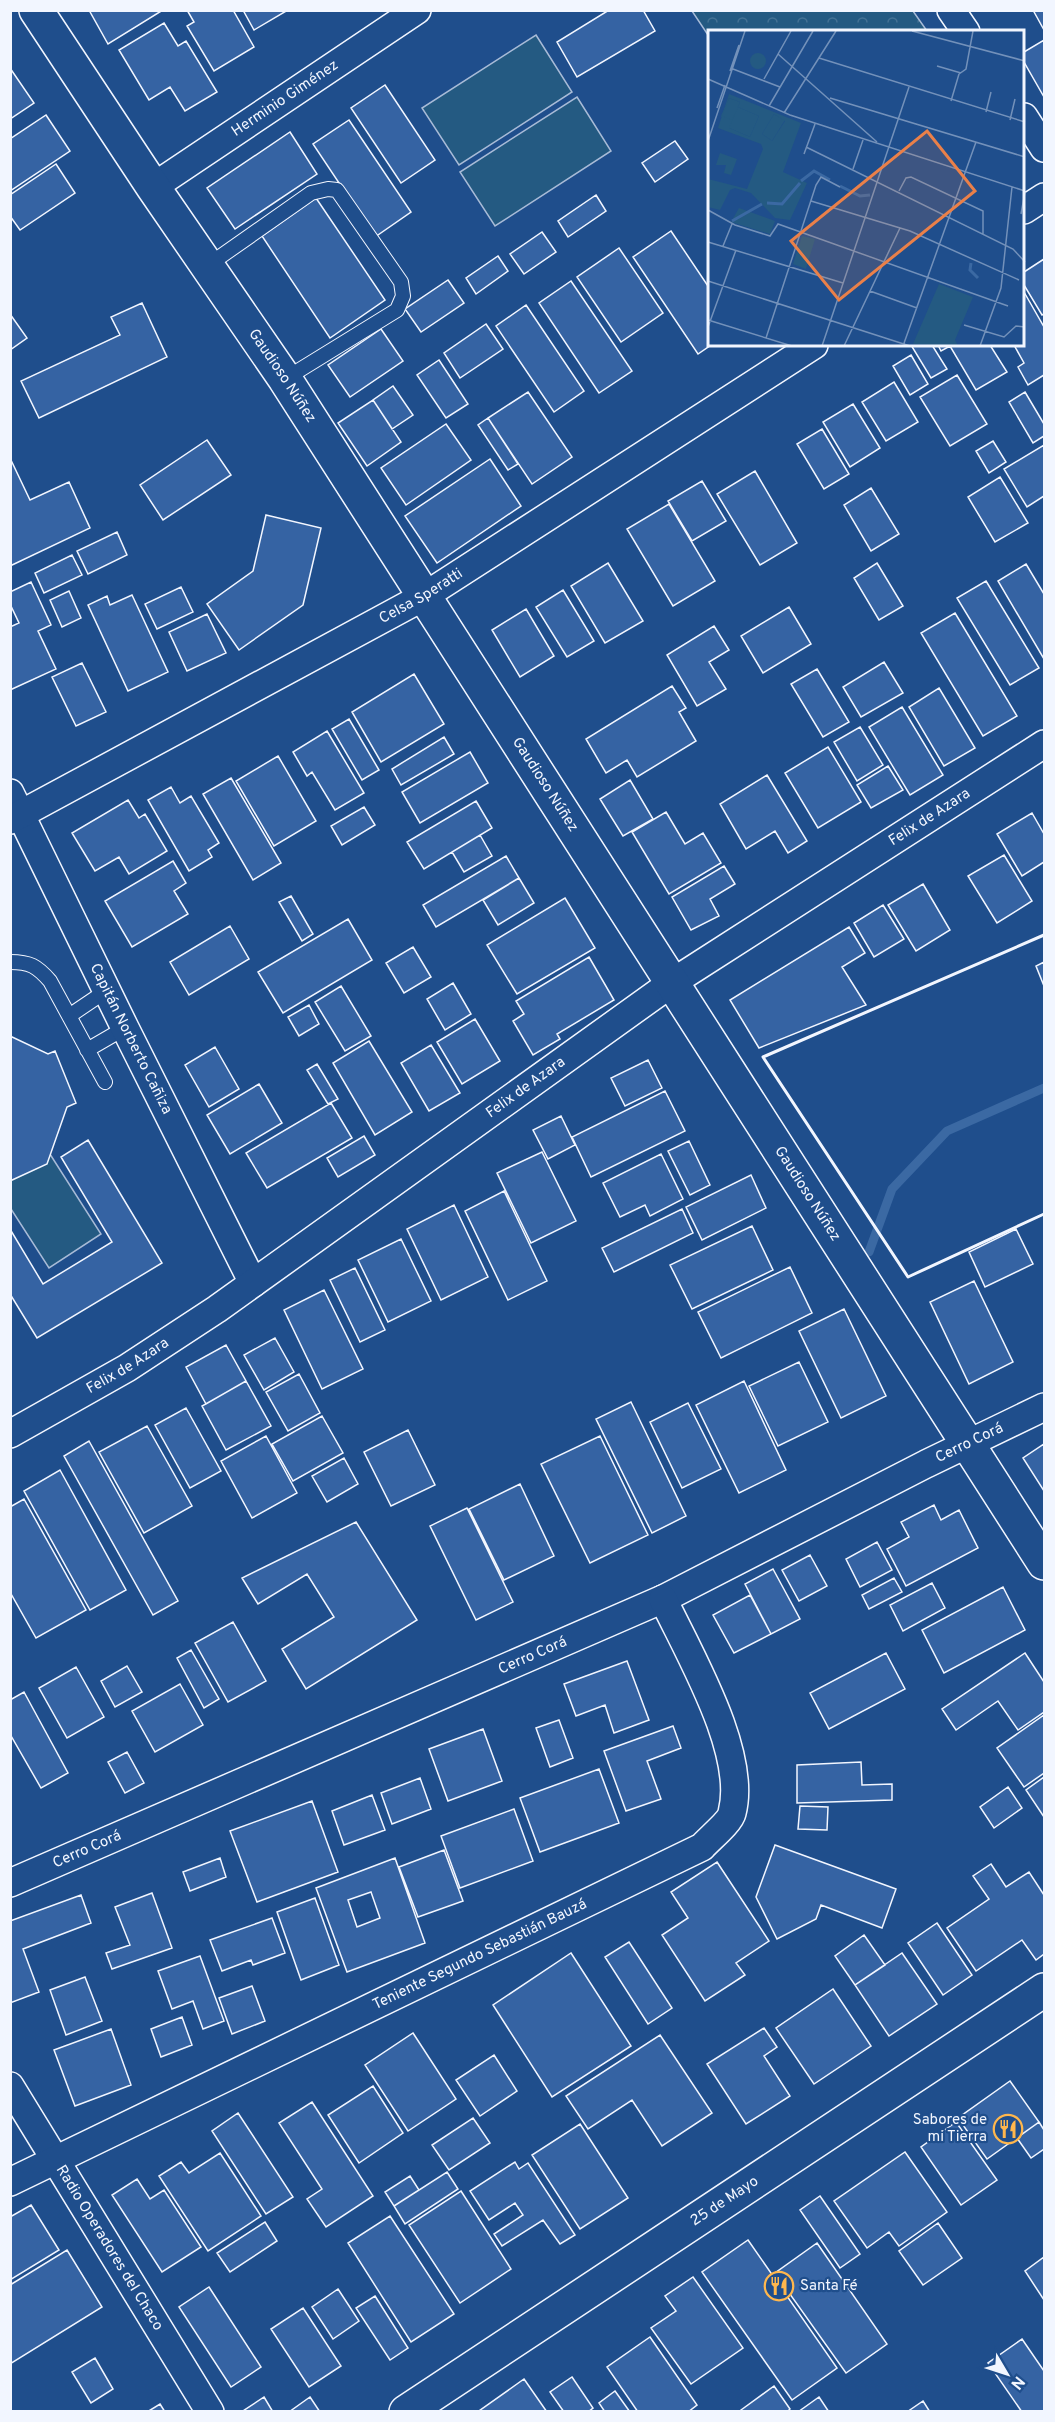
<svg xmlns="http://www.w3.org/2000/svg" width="1055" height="2422" viewBox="0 0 1055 2422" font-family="Overpass,sans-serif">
  <defs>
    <pattern id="park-crowns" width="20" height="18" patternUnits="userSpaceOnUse" patternTransform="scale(1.5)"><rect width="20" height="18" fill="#245a82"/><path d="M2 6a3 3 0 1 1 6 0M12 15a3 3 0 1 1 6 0" fill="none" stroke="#447295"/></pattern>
  </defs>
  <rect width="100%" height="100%" fill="#1f4e8c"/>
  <path fill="#245a82" stroke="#a8bbd7" stroke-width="1.5" d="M536,35L572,92L459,165L422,108Z
    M577,97L611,151L495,226L460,172Z
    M48,1151L101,1234L49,1268L11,1209V1176Z"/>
  <path fill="url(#park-crowns)" stroke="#a8bbd7" stroke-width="1.5" d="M692,11H913L927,31L710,32V38Z"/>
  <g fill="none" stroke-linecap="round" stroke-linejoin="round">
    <path stroke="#3b69a3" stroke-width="9" d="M869,1252L892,1189L947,1131L1044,1088"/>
  </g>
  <path fill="#3563a3" stroke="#f2f6ff" stroke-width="1.5" fill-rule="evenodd" d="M89,10H163L108,44Z
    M187,10H233L254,47L214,71L187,26L194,22Z
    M243,10H288L254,30Z
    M609,10H643L655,31L577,77L557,42Z
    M1033,10H1044V30Z
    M164,23L178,46L186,41L217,92L185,111L170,87L149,100L119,50Z
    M1044,40V97L1024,62V52Z
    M10,68L34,103L10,119Z
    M385,85L435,160L401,183L351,108Z
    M46,115L70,151L10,191V139Z
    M349,120L411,212L375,237L313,144Z
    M290,132L317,174L235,229L207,188Z
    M675,141L688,159L655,182L642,163Z
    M56,164L75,193L20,230L10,216V195Z
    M596,195L606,211L568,237L558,221Z
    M316,198L385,300L330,338L262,236Z
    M671,231L710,289L711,345L698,354L633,257Z
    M542,232L556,252L524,274L510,254Z
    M619,248L663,313L621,342L577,277Z
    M498,256L508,271L476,294L466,278Z
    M1044,259V314L1042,315L1024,285V272Z
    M448,280L464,303L421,332L405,309Z
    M571,281L632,371L599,393L539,303Z
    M1024,292L1044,327V375L1028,385L1018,367L1024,363L1014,345H1024Z
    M142,303L167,357L39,418L21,381L120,335L111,317Z
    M526,305L584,391L554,412L496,326Z
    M10,314L27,338L10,350Z
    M486,324L503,349L460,378L444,353Z
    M381,329L403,361L350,397L328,365Z
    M911,345H932L947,369L931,378Z
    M938,345H990L1007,372L976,390L950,346L941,351Z
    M911,355L928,384L910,395L893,366Z
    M439,360L468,404L446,418L417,375Z
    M957,375L987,424L950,446L920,397Z
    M894,382L918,422L886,441L862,402Z
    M393,386L413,415L392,429L373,400Z
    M528,392L572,457L532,484L488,418Z
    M1025,392L1044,424V436L1033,443L1009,402Z
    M373,400L401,442L367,466L338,423Z
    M853,404L880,448L850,467L823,422Z
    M488,418L518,464L508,470L478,425Z
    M446,424L471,460L406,505L381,468Z
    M822,429L849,474L824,489L797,444Z
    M207,440L231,475L163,520L140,485Z
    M993,441L1006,462L989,473L976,451Z
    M1044,445V496L1027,507L1004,469Z
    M10,458L30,500L69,482L90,528L10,566Z
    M490,459L521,506L437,563L405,516Z
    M755,471L797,543L760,565L717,494Z
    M1000,477L1028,523L995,542L968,497Z
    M702,481L726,521L692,541L668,501Z
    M871,488L899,534L871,551L844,505Z
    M669,504L715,581L673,606L627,529Z
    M266,515L321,528L303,605L239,650L207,604L253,571Z
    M117,532L127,555L88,574L77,551Z
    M72,555L82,575L44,593L35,573Z
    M608,563L643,621L605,643L571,586Z
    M877,563L903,606L879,620L854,578Z
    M1026,564L1044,594V659L998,581Z
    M986,581L1039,668L1010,685L957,598Z
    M31,582L51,625L38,631L56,669L10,690V627L19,623L10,604V592Z
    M181,587L193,612L157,629L145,604Z
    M563,590L594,641L567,657L536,607Z
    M69,591L81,618L62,627L50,600Z
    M132,595L168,672L128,691L88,605L107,596L110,605Z
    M789,607L811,644L763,673L741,636Z
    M526,609L554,656L520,677L492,630Z
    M955,613L1017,716L983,736L921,633Z
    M207,614L226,653L187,671L169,632Z
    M714,626L729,650L709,662L726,689L697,706L667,655Z
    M884,662L903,693L861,717L843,687Z
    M82,663L106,712L76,726L52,677Z
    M817,669L849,722L823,737L791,684Z
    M414,674L444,724L381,762L352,712Z
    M672,686L686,708L679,712L696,741L637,777L627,760L606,773L586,739Z
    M939,688L975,748L944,766L909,707Z
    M902,707L943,775L910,795L869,727Z
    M349,719L379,770L362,780L332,729Z
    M860,727L883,765L857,781L834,742Z
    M327,731L364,793L335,810L312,772L307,776L293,752Z
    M444,737L454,754L401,785L392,769Z
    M828,747L861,802L818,828L785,773Z
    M470,752L488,783L420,823L402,792Z
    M278,756L316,821L274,846L236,781Z
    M888,766L903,790L871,808L857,785Z
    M767,775L807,841L788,853L775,831L746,849L720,804Z
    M231,778L281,863L253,880L203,794Z
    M630,780L653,819L623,836L600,799Z
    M171,787L180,803L191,796L219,843L208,850L212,857L189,871L148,800Z
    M128,800L139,818L145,814L167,851L129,874L119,857L95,871L72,833Z
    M476,801L492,828L424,869L407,842Z
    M364,807L375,825L342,845L331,826Z
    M666,812L685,844L703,833L721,863L669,894L632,832Z
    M1032,813L1044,834V862L1022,876L997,834Z
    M480,835L492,856L464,872L452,852Z
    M1004,855L1032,901L997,923L968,876Z
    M506,856L519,878L436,927L423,905Z
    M173,861L186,883L174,891L188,914L132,947L105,901Z
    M724,866L735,884L710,899L719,916L691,930L672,897Z
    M519,878L534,903L498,925L483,900Z
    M923,884L950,930L916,951L888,905Z
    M291,896L313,934L302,941L279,902Z
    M565,898L595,948L517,994L487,945Z
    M883,905L904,939L874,957L854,923Z
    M348,919L372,960L283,1013L258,972Z
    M230,926L249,959L189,995L170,962Z
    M849,927L865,953L842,967L866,1005L759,1048L730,1000Z
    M413,947L431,977L404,993L386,963Z
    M589,957L614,1000L557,1034L560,1039L533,1055L513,1021L524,1014L516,1001Z
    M1044,962V986L1036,966Z
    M453,983L471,1014L445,1030L427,999Z
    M341,986L371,1036L345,1051L315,1002Z
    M309,1005L319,1024L299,1036L288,1017Z
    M475,1019L500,1061L462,1084L437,1042Z
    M10,1036L48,1054L55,1051L76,1103L67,1107L47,1164L10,1181Z
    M369,1041L412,1112L375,1135L333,1063Z
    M431,1045L460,1093L429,1111L401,1063Z
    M215,1047L239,1089L209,1107L185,1065Z
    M648,1060L662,1088L625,1106L611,1078Z
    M317,1064L338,1099L328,1104L307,1070Z
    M259,1084L282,1123L230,1154L207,1115Z
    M665,1091L685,1131L591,1177L572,1137Z
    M331,1103L352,1138L267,1188L246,1153Z
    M561,1116L575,1145L548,1159L533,1130Z
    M364,1136L375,1155L338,1177L327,1158Z
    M88,1140L162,1263L37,1338L10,1294V1229L43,1284L112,1242L61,1157Z
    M689,1141L710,1185L690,1195L668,1151Z
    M542,1152L576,1221L531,1243L497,1173Z
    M661,1154L683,1199L650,1216L645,1205L620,1217L603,1183Z
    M751,1175L766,1208L702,1240L686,1207Z
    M504,1191L547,1281L508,1300L465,1211Z
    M454,1205L488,1277L441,1300L407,1229Z
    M682,1209L693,1233L614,1272L602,1248Z
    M752,1226L773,1270L692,1309L670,1265Z
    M1016,1229L1033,1264L985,1287L969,1252Z
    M401,1239L431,1301L388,1322L358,1260Z
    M790,1267L812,1313L721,1358L698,1312Z
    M355,1268L385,1330L360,1342L330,1280Z
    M974,1281L1013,1362L969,1384L930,1302Z
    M324,1290L363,1369L322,1389L284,1310Z
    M844,1309L886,1396L841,1418L799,1331Z
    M275,1338L294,1372L264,1390L244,1355Z
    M226,1345L246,1381L206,1404L186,1367Z
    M799,1362L828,1422L778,1446L749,1386Z
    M299,1374L320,1413L288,1431L266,1392Z
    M246,1381L271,1426L226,1450L202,1406Z
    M744,1381L786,1470L739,1493L696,1405Z
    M631,1402L686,1516L652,1533L596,1419Z
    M688,1403L721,1469L682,1488L650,1422Z
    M186,1408L221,1471L190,1488L155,1425Z
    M322,1416L343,1453L293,1481L272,1444Z
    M147,1426L192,1506L144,1533L99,1452Z
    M408,1430L435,1485L391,1506L364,1452Z
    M266,1436L297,1493L252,1518L221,1461Z
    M600,1436L648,1535L590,1563L541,1464Z
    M89,1441L178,1601L153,1615L64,1456Z
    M1044,1444V1491L1023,1458Z
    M344,1458L358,1484L327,1502L312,1476Z
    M60,1470L126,1590L90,1610L24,1491Z
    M520,1484L554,1556L504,1580L469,1509Z
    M24,1499L86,1610L36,1638L10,1592V1507Z
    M934,1505L941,1520L959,1510L978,1548L906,1586L887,1549L909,1537L901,1522Z
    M467,1508L513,1602L476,1620L430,1526Z
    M356,1522L417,1620L306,1689L282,1649L334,1617L307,1574L258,1604L242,1578Z
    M877,1542L892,1570L860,1587L846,1559Z
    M810,1555L827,1586L799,1601L782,1570Z
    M773,1569L800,1619L771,1634L745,1584Z
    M894,1578L902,1592L869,1609L862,1595Z
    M932,1583L945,1608L903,1631L890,1605Z
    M1003,1587L1025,1630L944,1673L922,1630Z
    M750,1595L771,1634L734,1653L713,1615Z
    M233,1622L266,1681L228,1702L195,1643Z
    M191,1650L219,1699L204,1708L177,1658Z
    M886,1653L905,1689L829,1729L810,1693Z
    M1025,1653L1044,1682V1712L1018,1730L998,1701L956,1730L942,1709Z
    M627,1661L649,1720L614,1733L605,1705L576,1716L564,1684Z
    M127,1666L142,1692L115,1707L101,1681Z
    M76,1667L104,1717L67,1738L39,1688Z
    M180,1684L203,1725L155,1752L132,1711Z
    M24,1692L68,1773L41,1788L10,1734V1700Z
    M1044,1715V1773L1024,1787L997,1748Z
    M559,1720L573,1758L550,1767L536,1728Z
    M673,1726L681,1748L647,1761L661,1799L626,1811L604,1751Z
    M483,1729L502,1781L448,1801L429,1749Z
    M127,1752L144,1783L125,1793L108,1762Z
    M861,1762L862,1785L892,1784V1800L797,1803V1765Z
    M599,1769L619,1823L540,1852L520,1798Z
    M1044,1777V1817L1026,1790Z
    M420,1778L431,1809L392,1824L381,1793Z
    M1008,1787L1022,1808L994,1828L980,1807Z
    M372,1795L385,1830L344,1845L332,1811Z
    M312,1801L338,1872L257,1902L230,1831Z
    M800,1806L828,1807L827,1830L798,1829Z
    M514,1809L533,1861L460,1888L441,1836Z
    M775,1845L896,1889L882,1928L821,1905L816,1919L777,1939L756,1897Z
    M444,1850L463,1901L418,1917L399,1867Z
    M220,1858L226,1877L190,1891L183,1872Z
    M395,1858L425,1943L347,1972L316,1888ZM371,1892L380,1918L357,1927L348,1900Z
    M717,1862L769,1941L736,1963L745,1975L705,2001L662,1935L688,1918L671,1892Z
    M991,1864L1006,1887L1029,1872L1044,1895V1954L1036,1960L1022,1940L976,1971L947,1928L989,1899L973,1876Z
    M152,1893L172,1948L112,1969L106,1953L130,1945L115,1907Z
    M81,1895L91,1923L23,1949L39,1992L10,2003V1921Z
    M315,1898L339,1965L301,1980L277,1912Z
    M272,1918L285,1953L253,1965L251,1960L222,1971L210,1940Z
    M937,1923L972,1975L943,1995L908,1943Z
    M864,1935L885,1965L855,1985L835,1956Z
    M629,1942L672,2008L648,2024L605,1957Z
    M571,1953L631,2046L552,2097L493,2005Z
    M902,1953L937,2004L889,2036L855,1985Z
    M200,1956L224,2021L203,2029L193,2001L172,2009L158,1971Z
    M85,1977L102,2021L66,2035L50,1990Z
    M252,1986L265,2021L232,2034L219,1998Z
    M833,1989L871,2046L814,2084L776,2028Z
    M182,2017L192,2045L161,2057L151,2029Z
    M764,2028L777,2047L764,2056L790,2096L746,2124L707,2064Z
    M111,2029L131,2085L75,2106L54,2050Z
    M413,2033L456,2099L408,2131L365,2065Z
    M660,2035L712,2113L662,2146L632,2100L588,2129L566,2096Z
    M494,2055L517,2091L480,2116L456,2080Z
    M1010,2081L1039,2122L987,2159L958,2118Z
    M373,2086L403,2133L359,2163L328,2115Z
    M312,2102L373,2196L326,2227L307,2199L322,2189L279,2123Z
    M238,2113L293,2197L266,2214L212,2131Z
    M473,2118L490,2143L449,2170L432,2145Z
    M956,2122L997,2180L961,2205L921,2147Z
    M1039,2122L1044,2130V2149L1031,2158L1017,2138Z
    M580,2124L628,2198L580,2229L532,2155Z
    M905,2152L947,2212L899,2246L889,2232L867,2248L834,2201Z
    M220,2153L261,2216L208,2251L159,2176L181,2162L189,2173Z
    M515,2162L519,2169L528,2163L575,2235L560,2244L543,2220L502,2246L494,2234L523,2215L515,2203L489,2220L470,2191Z
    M447,2172L458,2189L405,2224L394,2206Z
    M410,2176L419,2190L394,2206L385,2192Z
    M137,2179L150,2199L164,2190L201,2247L162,2272L112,2195Z
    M461,2191L511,2269L460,2303L409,2225Z
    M820,2196L860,2254L840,2268L800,2210Z
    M31,2205L59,2250L10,2280V2217Z
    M390,2216L454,2314L411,2342L348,2243Z
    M265,2222L277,2241L230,2272L217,2253Z
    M938,2223L962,2258L923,2285L899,2251Z
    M748,2240L837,2368L792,2400L702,2272Z
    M817,2243L887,2344L846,2373L775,2273Z
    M67,2250L102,2307L10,2364V2285Z
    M1044,2257V2300L1025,2271Z
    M693,2277L743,2348L691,2384L651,2328L676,2311L665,2296Z
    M209,2287L261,2367L231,2387L179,2307Z
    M338,2289L359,2321L333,2339L312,2307Z
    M375,2296L408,2348L390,2360L356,2308Z
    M303,2308L341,2366L309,2387L271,2329Z
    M650,2337L697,2405L688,2412H638L607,2367Z
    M1022,2339L1044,2371V2412H1022L988,2363Z
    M95,2358L113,2389L91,2403L72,2372Z
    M572,2377L593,2408L588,2412H564L550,2392Z
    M524,2379L547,2412H479V2411Z
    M774,2386L790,2409L787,2412H743L741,2410Z
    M615,2391L630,2412H605L599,2403Z
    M264,2397L273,2412H243V2411Z
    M310,2397L320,2412H289Z
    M819,2397L829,2412H798Z
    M923,2401L930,2412H907Z
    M160,2404L165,2412H147Z"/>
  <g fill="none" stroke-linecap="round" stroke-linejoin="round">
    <g stroke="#f2f6ff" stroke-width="16">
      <path id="service" d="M207,266L311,193L328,189L337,190L401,282L403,296L397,310L285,379
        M10,962C30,962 37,966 50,981L105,1082
        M69,1016L106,991
        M87,1050L125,1028"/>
    </g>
    <g stroke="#f2f6ff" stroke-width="30">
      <g id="minor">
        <path d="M951,10L966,32"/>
        <path d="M1024,117L1044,148"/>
        <path id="s1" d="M153,187L417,10"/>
        <path d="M1024,210L1044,197"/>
        <path id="s2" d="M10,793L125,1028L253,1283"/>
        <path id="s3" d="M10,820L423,597L814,345"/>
        <path id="s4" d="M10,1434L127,1368L217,1309L673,982L1044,744"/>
        <path id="s5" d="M10,1883L663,1599L926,1464L1044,1407"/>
        <path id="s6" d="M10,2086L210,2412"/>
        <path id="s7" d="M10,2182L702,1847C709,1839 730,1822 732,1813C748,1753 689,1654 663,1599"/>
      </g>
    </g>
    <g stroke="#f2f6ff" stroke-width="36">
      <g id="tertiary">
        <path id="s8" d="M36,10L153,187L285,379L1044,1563"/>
      </g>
    </g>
    <g stroke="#f2f6ff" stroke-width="36">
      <g id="secondary">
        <path id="s9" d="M406,2412L1044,1990"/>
      </g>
    </g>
    <use href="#service" stroke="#1f4e8c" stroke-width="14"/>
    <use href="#minor" stroke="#1f4e8c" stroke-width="27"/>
    <use href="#tertiary" stroke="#1f4e8c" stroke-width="33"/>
    <use href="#secondary" stroke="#1f4e8c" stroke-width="33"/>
    <path stroke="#f2f6ff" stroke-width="3" d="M1044,935L763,1057L908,1277L1044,1214"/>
  </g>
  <defs>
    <g id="restaurant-ring" transform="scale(1.5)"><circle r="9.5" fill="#1f4e8c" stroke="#ffb74d" stroke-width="1.5"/><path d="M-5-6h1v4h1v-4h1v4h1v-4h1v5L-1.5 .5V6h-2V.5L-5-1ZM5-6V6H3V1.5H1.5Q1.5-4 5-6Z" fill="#ffb74d"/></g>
  </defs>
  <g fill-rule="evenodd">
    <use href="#restaurant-ring" x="1008" y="2129"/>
    <use href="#restaurant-ring" x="779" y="2286"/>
  </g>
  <g text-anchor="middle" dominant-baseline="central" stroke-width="4.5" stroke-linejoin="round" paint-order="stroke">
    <g font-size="15" fill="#f2f6ff" stroke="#1f4e8c">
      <text stroke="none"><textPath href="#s1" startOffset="159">Herminio Giménez</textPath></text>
      <text stroke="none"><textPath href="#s8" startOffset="441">Gaudioso Núñez</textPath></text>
      <text stroke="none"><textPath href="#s3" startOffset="468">Celsa Speratti</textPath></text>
      <text stroke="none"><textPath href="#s8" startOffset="927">Gaudioso Núñez</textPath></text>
      <text stroke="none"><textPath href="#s4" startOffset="1108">Felix de Azara</textPath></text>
      <text stroke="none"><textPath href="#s2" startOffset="274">Capitán Norberto Cañiza</textPath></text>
      <text stroke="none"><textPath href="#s4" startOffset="622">Felix de Azara</textPath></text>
      <text stroke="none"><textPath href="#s8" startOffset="1413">Gaudioso Núñez</textPath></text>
      <text stroke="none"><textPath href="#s4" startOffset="136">Felix de Azara</textPath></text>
      <text stroke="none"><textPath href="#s5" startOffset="1056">Cerro Corá</textPath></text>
      <text stroke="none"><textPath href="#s5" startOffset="570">Cerro Corá</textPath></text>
      <text stroke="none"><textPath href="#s5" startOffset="84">Cerro Corá</textPath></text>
      <text stroke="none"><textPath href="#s7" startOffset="522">Teniente Segundo Sebastián Bauzá</textPath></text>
      <text stroke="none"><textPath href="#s9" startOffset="382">25 de Mayo</textPath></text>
      <text stroke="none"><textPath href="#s6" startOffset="190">Radio Operadores del Chaco</textPath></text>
    </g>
    <g font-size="15" fill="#f2f6ff" stroke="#1f4e8c" text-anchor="end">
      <text x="987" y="2120">Sabores de<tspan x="987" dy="17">mi Tierra</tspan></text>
      <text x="800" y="2286" text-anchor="start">Santa Fé</text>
    </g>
  </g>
  <g transform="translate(708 30)">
    <rect width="316" height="316" fill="#1f4e8c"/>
    <path d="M42 31a8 8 0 1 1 16 0a8 8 0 1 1-16 0ZM21,68L32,72L30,77L51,86L42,107L21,98L13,86ZM66,84L77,90L64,111L54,104ZM231,254L265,267L247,310L250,316L205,314Z" fill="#245a82"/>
    <path d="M21,64L93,93L75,142L99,153L82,190L67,188L43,163L27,158L22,160L12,180L0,177V149L39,159L55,119L53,114L10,98ZM21,68L32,72L24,90L14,86ZM30,77L51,86L42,107L21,98ZM66,84L77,91L64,111L54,104ZM31,178L67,191L62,204L23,192ZM94,206L107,209L98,239L85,234Z" fill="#245a82" fill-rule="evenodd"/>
    <path d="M12,123L29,129L23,145L16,143L18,135H8Z" fill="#245a82"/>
    <path fill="none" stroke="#3b69a3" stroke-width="3" d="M93,151L106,141L122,150M132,156L152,166L162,165M59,173L74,174L92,153M24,191L54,174M263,233L262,240L270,248"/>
    <path fill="none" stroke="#7391ba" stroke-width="1.5" d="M204,1L317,31M70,24L169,112M111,28L317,92M229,36L253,43M25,39L72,57M22,41L31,15M251,44L258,39L265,1M0,49L82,85L317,161M56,49L83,1M122,68L317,127M243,71L251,44M61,76L105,1M9,78L17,55M278,82L283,62M76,83L128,1M302,90L307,69M0,111L37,1M98,117L305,219L317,232M96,124L107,94M145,139L155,110M191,161L198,148L203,147L275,181V204M103,171L202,201L311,250M0,180L27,195L62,206L70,194L300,276M313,184L317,162M0,212L135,253M15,216L24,194M0,251L202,316M162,261L209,278M0,290L84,316M256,295L296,307L308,296L317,297M0,297L28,220M58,308L108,155L113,147L132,157M114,316L201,57M136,316L192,198M195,316L268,112M272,316L293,258L304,157"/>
    <path fill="#ea8049" fill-opacity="0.15" stroke="#ea8049" stroke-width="3" d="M219,101L267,161L131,270L83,211Z"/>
    <rect width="316" height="316" fill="none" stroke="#f2f6ff" stroke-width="3"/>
  </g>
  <rect width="1055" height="2422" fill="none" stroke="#f2f6ff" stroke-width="24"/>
  <g transform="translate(1007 2374) rotate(129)" stroke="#1f4e8c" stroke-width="4.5" paint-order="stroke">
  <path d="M0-4.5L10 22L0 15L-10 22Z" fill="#f2f6ff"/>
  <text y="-9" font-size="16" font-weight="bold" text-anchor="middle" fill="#f2f6ff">N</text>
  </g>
</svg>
